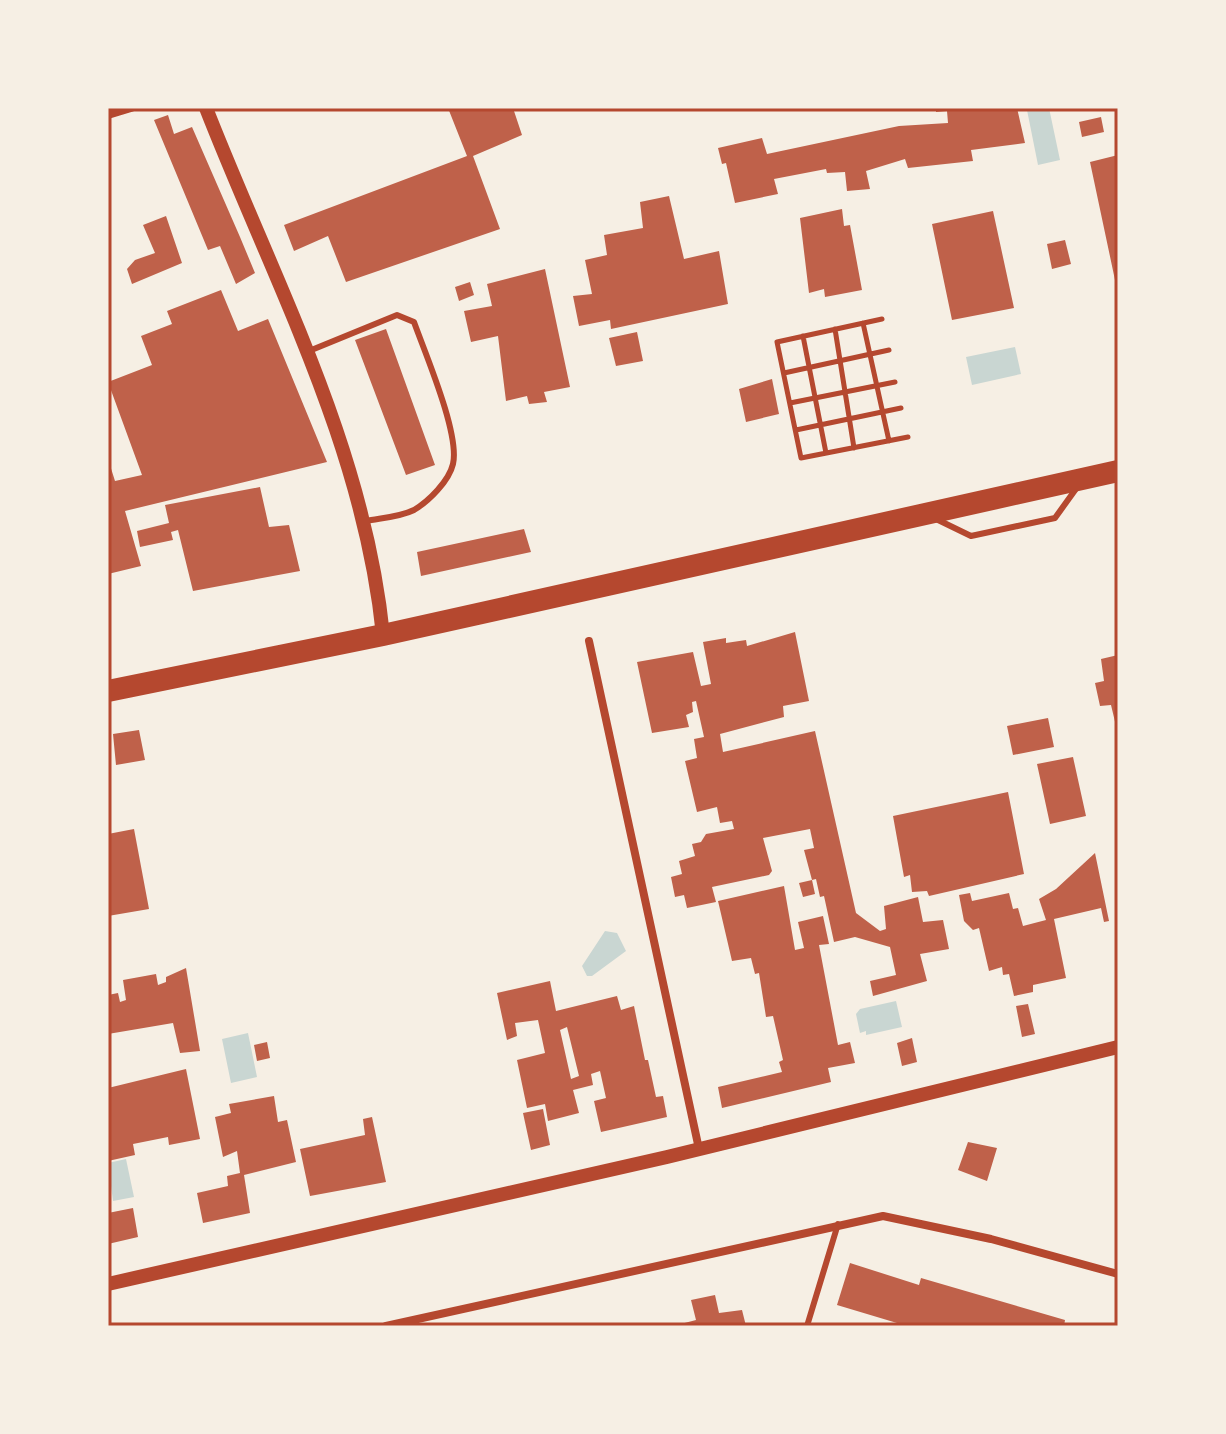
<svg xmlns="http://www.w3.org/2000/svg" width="1226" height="1434" viewBox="0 0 1226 1434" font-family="Barlow,sans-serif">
  <rect width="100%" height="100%" fill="#f6efe4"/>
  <path fill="#c9d6d2" d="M1049,108L1060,160L1038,165L1027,110Z
    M1015,347L1021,374L972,385L966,357Z
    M605,931L617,933L626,951L592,976H587L582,966Z
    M896,1001L902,1027L866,1035V1031L860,1033L856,1014L860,1009Z
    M248,1033L257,1077L231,1083L222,1039Z
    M126,1159L134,1197L113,1201L108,1163Z"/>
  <path fill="#bf614a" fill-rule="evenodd" d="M448,108H513L522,135L473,156L500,229L346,282L328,236L294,251L284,225L467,156Z
    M936,108H1017L1025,143L971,150L973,161L908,168L905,159L866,171L870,189L847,191L845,172L827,173L826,169L774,179L778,194L735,203L726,163L722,164L718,148L762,138L767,154L899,126L948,123L947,111L936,112Z
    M168,115L174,134L192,127L240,237L255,273L236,284L220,246L208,250L154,120Z
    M1101,117L1104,132L1082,137L1079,122Z
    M1118,155V280H1115L1090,162Z
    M669,196L684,259L719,251L728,304L611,329L610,320L579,326L573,296L592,294L585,260L607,255L604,235L643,228L640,202Z
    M842,209L844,226L850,225L862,290L825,297L824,289L809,293L800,218Z
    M993,211L1014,308L952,320L932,224Z
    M166,216L182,263L132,284L127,269L135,260L155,253L143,225Z
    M1065,240L1071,264L1052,269L1047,244Z
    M545,269L570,387L544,392L547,402L529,404L527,396L506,401L498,336L471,342L464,311L492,306L487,284Z
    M470,282L474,295L459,301L455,287Z
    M221,290L238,331L268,319L327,462L125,511L141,566L108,574V459L115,481L142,475L108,382L152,365L141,336L172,324L167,311Z
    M386,329L435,465L406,475L355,340Z
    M637,332L643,361L616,366L609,338Z
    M772,379L779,414L746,422L739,389Z
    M260,487L269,527L289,525L300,571L193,591L178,530L171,532L173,540L140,547L137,531L169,523L165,505Z
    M524,529L531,552L421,576L417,552Z
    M795,632L809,701L783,706L784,717L720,734L723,752L815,731L856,913L880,931L886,929L884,906L918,897L923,922L943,920L949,949L920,954L927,981L873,996L870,981L896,975L890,947L855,937L834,942L824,896L820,897L816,879L812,880L804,850L814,848L810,829L763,838L772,871L769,875L712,887L716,902L687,908L684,895L675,897L671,877L682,874L679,861L695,856L692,844L701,842L706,834L734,829L732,821L720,823L717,807L697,812L685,761L697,758L694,739L704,737L696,701L692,702L693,712L686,715L689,727L652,733L637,662L693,652L701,686L711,684L703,642L726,638V643L746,640L747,646Z
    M1118,655V730H1117L1111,705L1100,706L1095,683L1104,681L1101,659Z
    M1048,718L1054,747L1013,755L1007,726Z
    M139,730L145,760L116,765L113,734Z
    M1073,757L1086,816L1050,824L1037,764Z
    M1008,792L1024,874L929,896L927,891L912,892L910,875L904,877L893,816Z
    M134,829L149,909L108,916V834Z
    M1095,853L1109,921L1104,922L1101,908L1054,919L1066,978L1033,985V992L1014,996L1009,974L1003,975L1002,967L989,971L979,928L973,930L964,921L959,895L970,893L972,901L1009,893L1013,909L1018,908L1023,926L1046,920L1039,899L1056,889Z
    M812,880L815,894L803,897L799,883Z
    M784,886L795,950L804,948L798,922L823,916L829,944L819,945L838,1045L850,1042L855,1063L828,1068L831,1082L722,1108L718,1087L782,1072L779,1062L783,1060L773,1016L766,1017L759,973L755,974L751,958L732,961L718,901Z
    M186,968L200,1051L180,1053L173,1023L108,1034V995L118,993L120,1002L126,1000L123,980L156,974L158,985L166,982V977Z
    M550,981L556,1011L617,996L621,1010L634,1006L645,1060H648L656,1097L663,1096L667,1117L601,1132L594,1101L606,1098L600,1071L591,1074L593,1085L573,1090L579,1113L548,1121L545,1104L527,1108L517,1060L545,1053L538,1020L515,1023L517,1036L507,1040L497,993ZM567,1027L579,1076L571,1079L560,1030Z
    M1028,1004L1035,1034L1022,1037L1016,1006Z
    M912,1038L917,1062L902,1066L897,1043Z
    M267,1042L270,1058L257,1061L254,1045Z
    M186,1069L200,1139L169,1145L168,1137L133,1144L135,1155L108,1161V1088Z
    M274,1096L278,1122L287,1120L296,1162L244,1175L250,1213L203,1223L197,1193L228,1186L227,1176L240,1173L237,1151L223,1157L215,1117L231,1113L229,1104Z
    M543,1109L550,1145L531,1150L523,1113Z
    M372,1117L386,1182L310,1196L300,1149L365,1135L363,1119Z
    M968,1142L997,1148L987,1181L958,1170Z
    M133,1208L138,1237L108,1244V1213Z
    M850,1263L919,1285L921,1278L1065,1320L1064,1326H907L837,1305Z
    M715,1295L719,1313L742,1310L746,1326H673L696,1320L691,1300Z"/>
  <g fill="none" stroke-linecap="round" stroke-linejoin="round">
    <path stroke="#b5482f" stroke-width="5" d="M882,319L777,342L801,458L908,437
      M863,323L889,441
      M835,329L854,448
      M803,336L826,453
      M784,373L889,350
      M790,403L895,382
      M796,430L901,408"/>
    <path stroke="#b5482f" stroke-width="6" d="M309,351L397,315L414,322C425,353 460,434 453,464C449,481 429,501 414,510C400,517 381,518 366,521
      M936,519L971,536L1055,518L1078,486
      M807,1326L838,1224"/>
    <path stroke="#b5482f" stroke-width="8" d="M108,115L131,108
      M589,641L699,1149
      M386,1326L883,1216L991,1239L1118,1274"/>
    <path stroke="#b5482f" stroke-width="14" d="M206,108C274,282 364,446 383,635
      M108,1284L667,1157L1118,1047"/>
    <path stroke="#b5482f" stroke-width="22" d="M108,691L383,635L1118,471"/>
  </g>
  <rect width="1226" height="1434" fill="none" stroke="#f6efe4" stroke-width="220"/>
  <rect x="110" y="110" width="1006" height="1214" fill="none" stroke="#b5482f" stroke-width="3"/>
</svg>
